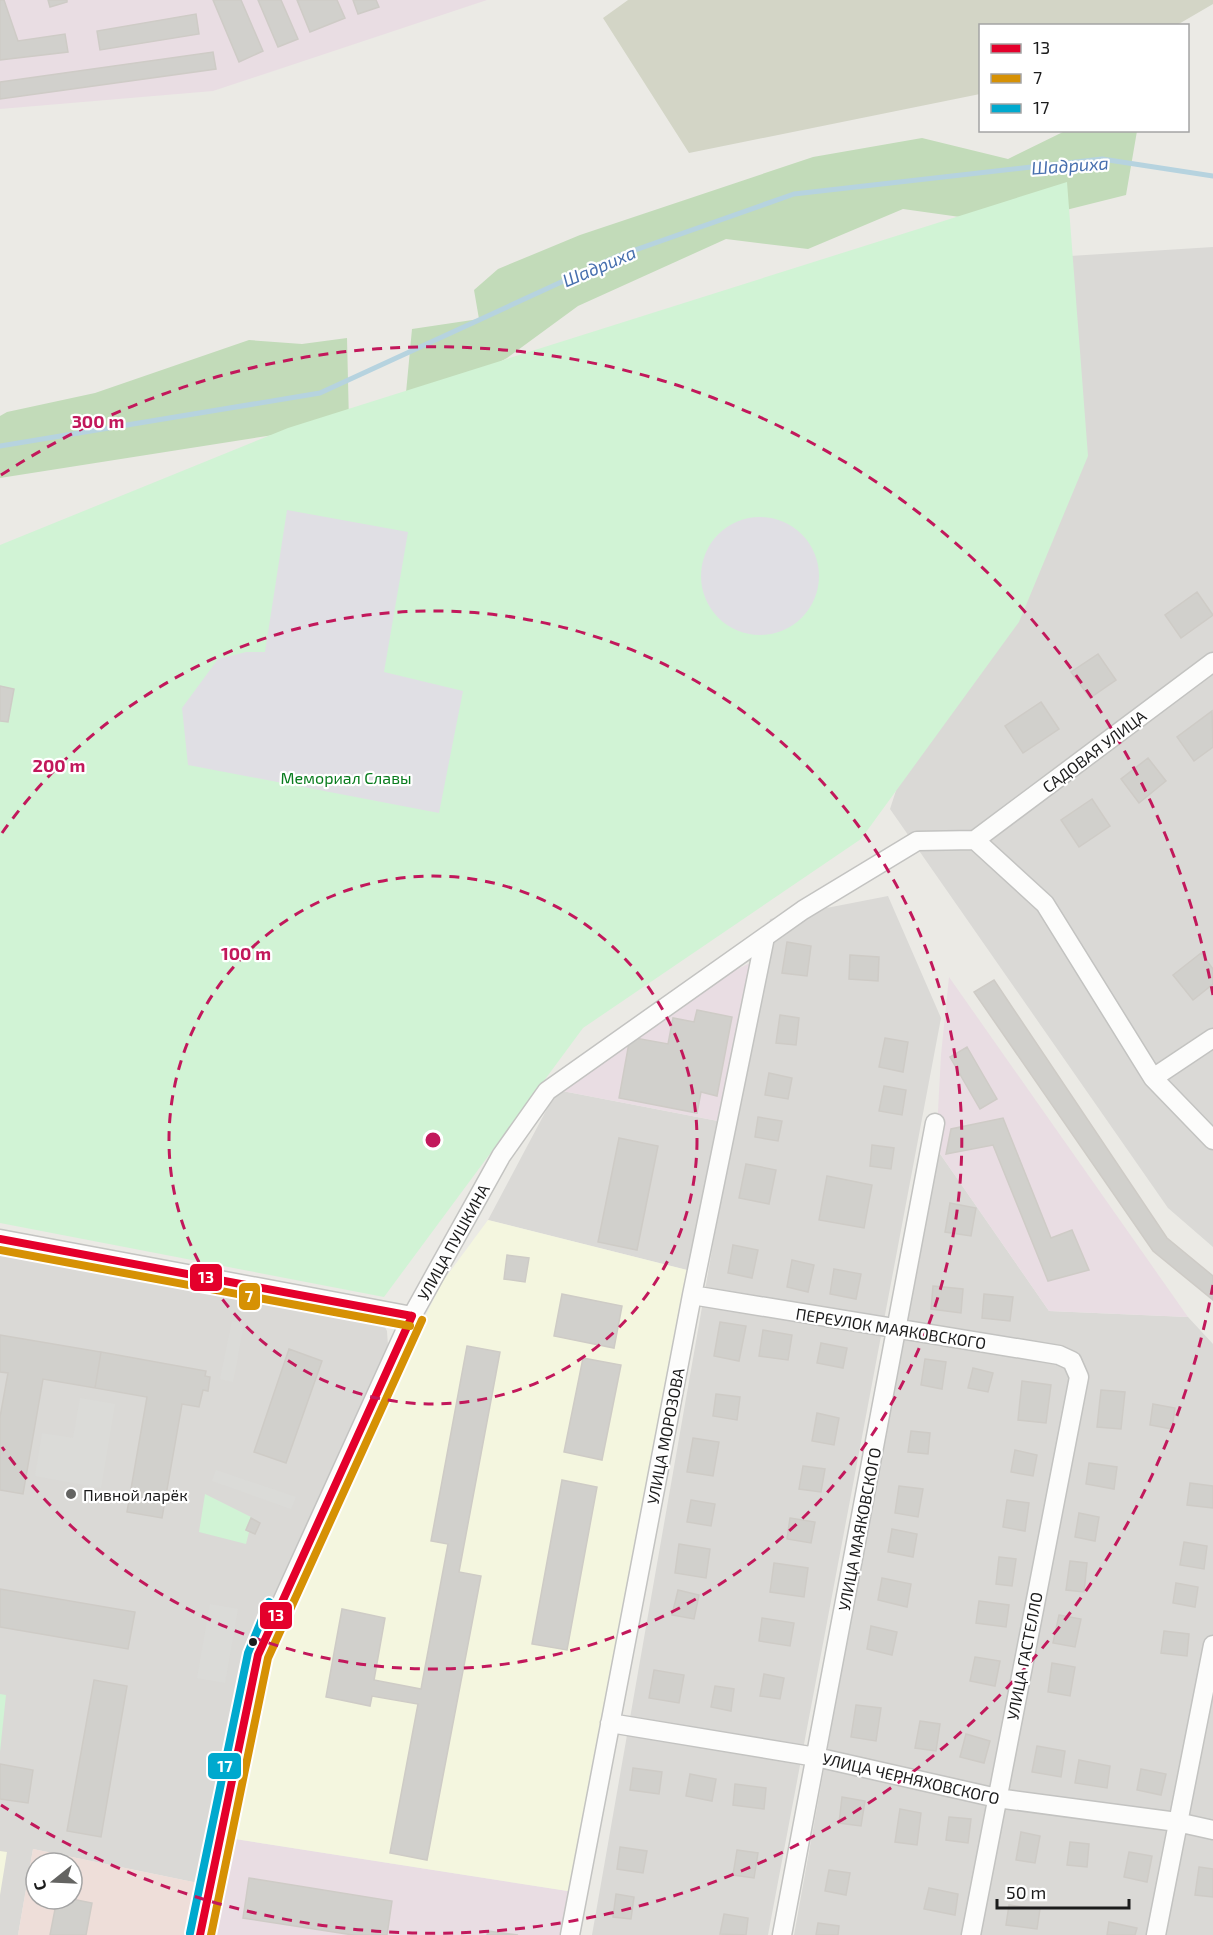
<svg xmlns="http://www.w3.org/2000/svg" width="1213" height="1935" viewBox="0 0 1213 1935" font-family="'Exo 2',sans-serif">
  <rect width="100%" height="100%" fill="#ebeae5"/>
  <path fill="#dad9d6" d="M1213,247V1247L1168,1208L890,809L1070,256Z
    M888,896L941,1018L768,1935H592L770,919Z
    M557,1090L718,1121L691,1271L488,1220Z
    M936,1148L1049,1311L1188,1317L1213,1344V1935H794Z
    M0,1245L381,1319L387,1331L388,1346L381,1364L267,1626L198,1883L33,1849L18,1935H0Z"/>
  <path fill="#eeded9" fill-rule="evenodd" d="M33,1849L198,1883L185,1935H18ZM36,1863H72V1899H36Z"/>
  <path fill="#e9dde3" d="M0,0H487L213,91L0,109Z
    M752,962L718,1121L557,1090L697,989Z
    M949,977L1188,1317L1049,1311L936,1148L941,1055Z
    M229,1838L587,1894L580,1935H212Z"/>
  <path fill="#f4f6df" d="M488,1220L691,1271L587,1894L229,1838L283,1611L385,1395L443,1281Z
    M0,1851L7,1852L0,1895Z"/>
  <path fill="#d3d5c6" d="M628,0H1213V4L1177,25L980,26V94L689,153L603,18Z"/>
  <path fill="#c2dbb9" d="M1065,131H1137L1126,195L1010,224L903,209L808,249L726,239L578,306L507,358L404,414L412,329L479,319L474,290L498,269L580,235L813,157L922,138L1008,159Z
    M347,338L349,423L0,478V416L7,412L95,393L249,340L302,344Z"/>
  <path fill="#d1f3d5" d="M1067,182L1088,456L1019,622L861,839L583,1028L384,1297L0,1223V545L288,428Z
    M205,1494L251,1517L245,1530L249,1532L246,1544L199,1532Z
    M0,1694L6,1695L0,1752Z"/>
  <path fill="#dbdbd8" d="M232,1321L244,1324L233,1382L220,1379Z
    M80,1398L115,1404L101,1488L35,1476L42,1433L73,1438Z
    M216,1470L296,1497L291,1509L212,1481Z
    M210,1604L238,1609L225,1683L197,1678Z"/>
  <path fill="#e0dfe4" d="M287,510L408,532L384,672L463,691L439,813L188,765L182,708L218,659L246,652H265Z
    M701 576a59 59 0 1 1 118 0a59 59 0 1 1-118 0Z"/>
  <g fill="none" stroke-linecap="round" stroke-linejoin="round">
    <path stroke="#b6d3df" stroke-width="5" d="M0,446L320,393L618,256L794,194L1102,159L1213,176"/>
  </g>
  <path fill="#d1d0cc" stroke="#cecbc6" stroke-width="1.5" d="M0,0H4L18,41L65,34L68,52L0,60Z
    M48,0H67V2L50,7Z
    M213,0H241L263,51L239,62Z
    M258,0H281L298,39L278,47Z
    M297,0H337L345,18L310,32Z
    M353,0H376L379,7L358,14Z
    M196,14L199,34L100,50L97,31Z
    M213,52L216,69L0,99V82Z
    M1197,592L1213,615L1181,638L1165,615Z
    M1098,654L1116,680L1090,698L1071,672Z
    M0,686L14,689L8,722L0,721Z
    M1041,702L1059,729L1023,753L1005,726Z
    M1212,711L1213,747L1194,761L1177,737Z
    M1148,758L1166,781L1139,803L1121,779Z
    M1092,799L1110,826L1079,847L1061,820Z
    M787,942L811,946L807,976L782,973Z
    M1201,953L1213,969V984L1193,1000L1173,975Z
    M850,955L879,957L878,981L849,979Z
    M994,980L1167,1238L1213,1276V1300L1153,1251L974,992Z
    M697,1010L732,1017L717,1096L701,1092L697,1113L619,1098L630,1037L668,1044L673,1018L694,1022Z
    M780,1015L799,1018L796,1045L776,1043Z
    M885,1038L908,1042L903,1072L879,1067Z
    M967,1047L997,1099L980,1109L950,1057Z
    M769,1073L792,1078L788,1099L765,1095Z
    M884,1086L906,1090L902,1115L879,1111Z
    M758,1117L782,1121L778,1141L755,1137Z
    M1003,1118L1051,1238L1072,1230L1089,1270L1048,1281L993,1145L946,1154L951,1129Z
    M619,1138L658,1146L637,1250L598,1242Z
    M872,1145L894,1148L891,1169L870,1166Z
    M746,1164L776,1170L769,1204L739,1198Z
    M827,1176L872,1185L864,1228L819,1220Z
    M950,1203L976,1208L971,1236L945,1232Z
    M733,1245L758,1250L752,1278L728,1273Z
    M507,1255L529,1258L525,1282L504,1279Z
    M792,1260L814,1265L808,1292L787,1287Z
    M834,1269L861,1274L856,1299L830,1294Z
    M933,1286L963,1289L961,1313L931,1309Z
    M562,1294L622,1306L614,1348L554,1336Z
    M984,1294L1013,1297L1010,1321L982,1318Z
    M720,1322L746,1326L739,1361L714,1356Z
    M763,1330L792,1335L788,1360L759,1356Z
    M0,1335L101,1352L95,1388L43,1379L23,1494L0,1490V1417L8,1373L0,1372Z
    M821,1343L847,1348L843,1368L817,1363Z
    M467,1346L500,1352L459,1572L481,1576L427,1860L390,1853L418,1704L372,1696L370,1706L326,1697L342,1609L385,1618L374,1680L421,1689L448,1544L431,1541Z
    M289,1349L322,1361L286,1463L254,1452Z
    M101,1352L206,1371L205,1376L210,1377L208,1391L203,1390L199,1407L182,1404L162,1518L127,1512L147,1397L95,1388Z
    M583,1358L621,1365L602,1460L564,1452Z
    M925,1359L946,1362L942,1389L921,1385Z
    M973,1368L993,1373L988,1392L968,1388Z
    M1022,1381L1051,1385L1046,1423L1018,1420Z
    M1101,1390L1125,1392L1121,1429L1097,1427Z
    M716,1394L740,1397L737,1420L713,1416Z
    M1153,1404L1175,1408L1172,1429L1150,1425Z
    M817,1413L839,1418L834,1445L812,1441Z
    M911,1431L930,1433L928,1454L908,1452Z
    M693,1438L719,1442L713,1476L687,1472Z
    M1015,1450L1037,1455L1033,1476L1011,1472Z
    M1089,1463L1117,1467L1114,1489L1086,1484Z
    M803,1466L825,1469L821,1492L799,1489Z
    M562,1480L597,1487L567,1650L532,1644Z
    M1190,1483L1213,1486V1508L1187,1505Z
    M899,1486L923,1489L918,1517L895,1513Z
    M691,1500L715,1504L711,1526L687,1522Z
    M1007,1500L1029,1503L1025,1531L1003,1527Z
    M1079,1513L1099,1517L1095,1541L1075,1537Z
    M251,1518L260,1523L255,1534L246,1530Z
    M790,1518L815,1522L811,1543L787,1539Z
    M892,1529L917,1534L913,1557L888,1552Z
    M1184,1542L1207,1546L1204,1569L1180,1565Z
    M679,1544L710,1549L706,1578L675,1573Z
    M999,1557L1016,1559L1012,1586L996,1584Z
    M1070,1561L1087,1563L1084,1592L1066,1590Z
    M774,1563L808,1568L804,1597L770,1592Z
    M882,1578L911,1584L907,1607L878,1600Z
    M1176,1583L1198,1587L1195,1607L1173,1603Z
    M0,1589L135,1612L128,1649L0,1627Z
    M678,1590L699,1595L694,1619L672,1615Z
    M979,1601L1009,1605L1006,1627L976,1623Z
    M1059,1615L1081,1619L1075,1647L1053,1643Z
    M762,1618L794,1623L790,1646L759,1641Z
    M871,1626L897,1632L892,1655L867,1649Z
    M1164,1631L1189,1634L1187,1656L1161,1653Z
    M975,1657L1000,1661L995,1686L970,1681Z
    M1052,1663L1075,1667L1070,1696L1048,1692Z
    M654,1670L684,1675L679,1703L649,1698Z
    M764,1674L784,1678L780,1699L760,1696Z
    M94,1680L127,1686L101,1837L67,1831Z
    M715,1686L734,1689L731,1711L711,1707Z
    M856,1705L881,1708L876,1741L851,1737Z
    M920,1721L940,1724L936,1751L915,1748Z
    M966,1734L990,1741L984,1763L960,1757Z
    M1037,1746L1065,1751L1061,1777L1032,1772Z
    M1079,1760L1110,1766L1107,1788L1075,1783Z
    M0,1764L33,1770L28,1803L0,1799Z
    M633,1768L662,1772L659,1794L630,1790Z
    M1141,1769L1166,1774L1161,1795L1137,1790Z
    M690,1774L716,1779L712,1801L686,1796Z
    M735,1784L766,1788L764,1809L733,1805Z
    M842,1797L865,1801L861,1826L839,1823Z
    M900,1809L921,1813L917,1845L895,1842Z
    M949,1817L971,1819L968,1843L946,1840Z
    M1021,1832L1040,1836L1035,1863L1016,1860Z
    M1070,1842L1089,1844L1087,1867L1067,1865Z
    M620,1847L647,1851L643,1873L617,1869Z
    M737,1850L758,1853L754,1878L733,1875Z
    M1129,1852L1152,1856L1147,1882L1124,1877Z
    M1199,1867L1213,1869V1897L1195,1895Z
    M829,1870L850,1873L846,1895L825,1891Z
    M249,1878L392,1901L387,1935H353L243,1918Z
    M929,1888L958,1894L955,1915L924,1909Z
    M616,1894L634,1897L631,1919L613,1917Z
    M57,1899H72L92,1903L86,1935H50Z
    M1009,1905L1040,1909L1037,1929L1006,1925Z
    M724,1914L748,1918L746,1935L720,1934Z
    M1109,1922L1137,1928L1135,1935H1107Z
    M818,1923L839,1926L838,1935H816Z
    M488,1931L518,1935H487Z"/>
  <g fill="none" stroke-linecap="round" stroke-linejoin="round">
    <g stroke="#c3c3c1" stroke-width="21">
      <path id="street" d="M975,840L1213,662
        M1153,1078L1213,1038
        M0,1239L412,1316
        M692,1295L1059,1355L1072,1361L1079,1377L971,1935
        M610,1723L816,1757L997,1798L1177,1822L1213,1830
        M200,1935L258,1655L262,1646L412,1316L501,1156L547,1091L803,910L917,841L975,840L1045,904L1153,1078L1213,1140
        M570,1935L692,1295L765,937
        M782,1935L935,1123
        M1156,1935L1213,1645"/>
    </g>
    <use href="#street" stroke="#fcfcfb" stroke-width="18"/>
    <g stroke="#fff" stroke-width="12">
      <path id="bus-1" d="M0,1239L412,1316
        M200,1935L258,1655L412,1316"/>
    </g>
    <g stroke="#fff" stroke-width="12">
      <path id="bus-2" d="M0,1250L410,1326
        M211,1935L268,1658L422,1320"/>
    </g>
    <g stroke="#fff" stroke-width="12">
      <path id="bus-3" d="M190,1933L248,1653L269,1602"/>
    </g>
    <use href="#bus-1" stroke="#e4002b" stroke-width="8"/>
    <use href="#bus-2" stroke="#d69104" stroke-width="8"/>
    <use href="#bus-3" stroke="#00a9ce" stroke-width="8"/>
  </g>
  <g fill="none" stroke="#c2185b" stroke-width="3" stroke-dasharray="10 8">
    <circle cx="433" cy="1140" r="264"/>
    <path d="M2 833A529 529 0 1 1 2 1447"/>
    <path d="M1213 1285A793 793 0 0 1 1 1805M1 475A793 793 0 0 1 1213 995"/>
  </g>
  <circle fill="#646462" stroke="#fff" stroke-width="2" cx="71" cy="1494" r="6"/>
  <circle fill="#1c1c1c" stroke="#fff" stroke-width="2" cx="253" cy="1642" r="5"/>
  <g text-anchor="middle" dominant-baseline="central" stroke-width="4.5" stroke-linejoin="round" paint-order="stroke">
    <g font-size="16" fill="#1c1c1c" stroke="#fff">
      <text transform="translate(1094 751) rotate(-37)">САДОВАЯ УЛИЦА</text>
      <text transform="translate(453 1242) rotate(-61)">УЛИЦА ПУШКИНА</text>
      <text transform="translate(891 1328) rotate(9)">ПЕРЕУЛОК МАЯКОВСКОГО</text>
      <text transform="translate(665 1436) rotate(-79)">УЛИЦА МОРОЗОВА</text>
      <text transform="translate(859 1529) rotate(-79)">УЛИЦА МАЯКОВСКОГО</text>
      <text transform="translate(1024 1656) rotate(-79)">УЛИЦА ГАСТЕЛЛО</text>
      <text transform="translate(911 1778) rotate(13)">УЛИЦА ЧЕРНЯХОВСКОГО</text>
    </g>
    <g font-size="16" fill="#097c1e" stroke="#fff">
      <text x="346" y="777">Мемориал Славы</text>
    </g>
    <g font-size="16" fill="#1c1c1c" stroke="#fff" text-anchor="start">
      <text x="83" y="1494">Пивной ларёк</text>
    </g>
    <g font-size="18" font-style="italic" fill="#476fae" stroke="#fff">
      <text transform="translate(1070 165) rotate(-4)">Шадриха</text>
      <text transform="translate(599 266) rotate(-23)">Шадриха</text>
    </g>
  </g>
  <circle cx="433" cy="1140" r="9" fill="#c2185b" stroke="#fff" stroke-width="3"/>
  <g font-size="18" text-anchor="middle" font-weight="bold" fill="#c2185b" stroke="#fff" stroke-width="4.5" stroke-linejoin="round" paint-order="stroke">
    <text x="98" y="428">300 m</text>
    <text x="59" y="772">200 m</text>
    <text x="246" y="960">100 m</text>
  </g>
  <g stroke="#fff" stroke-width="2">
    <rect x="189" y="1263" width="34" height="29" rx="6" fill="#e4002b"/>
    <rect x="238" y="1282" width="23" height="29" rx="6" fill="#d69104"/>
    <rect x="259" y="1601" width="34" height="29" rx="6" fill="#e4002b"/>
    <rect x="207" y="1752" width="35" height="28" rx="6" fill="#00a9ce"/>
  </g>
  <g font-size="16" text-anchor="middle" font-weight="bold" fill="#fff">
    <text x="206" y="1283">13</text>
    <text x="249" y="1302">7</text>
    <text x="276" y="1621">13</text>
    <text x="225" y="1772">17</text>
  </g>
  <rect x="979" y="24" width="210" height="108" fill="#ffffff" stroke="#a4a4a4" stroke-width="1.5"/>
  <rect x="991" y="44" width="30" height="9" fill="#e4002b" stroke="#a4a4a4" stroke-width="1.5"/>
  <text x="1033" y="54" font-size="18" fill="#1c1c1c">13</text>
  <rect x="991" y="74" width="30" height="9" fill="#d69104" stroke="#a4a4a4" stroke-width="1.5"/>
  <text x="1033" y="84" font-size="18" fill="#1c1c1c">7</text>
  <rect x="991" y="104" width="30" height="9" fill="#00a9ce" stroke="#a4a4a4" stroke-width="1.5"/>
  <text x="1033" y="114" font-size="18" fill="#1c1c1c">17</text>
  <g transform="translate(54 1881) rotate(252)"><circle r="28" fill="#ffffff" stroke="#a4a4a4" stroke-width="1.5"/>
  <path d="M0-4.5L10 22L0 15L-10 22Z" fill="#646462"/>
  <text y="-9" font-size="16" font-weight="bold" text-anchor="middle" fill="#1c1c1c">С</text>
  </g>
  <path d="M997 1899v9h132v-9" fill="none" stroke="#1c1c1c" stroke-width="3"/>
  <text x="1006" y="1899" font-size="18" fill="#1c1c1c" stroke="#ffffff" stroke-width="4.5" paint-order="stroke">50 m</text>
</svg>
